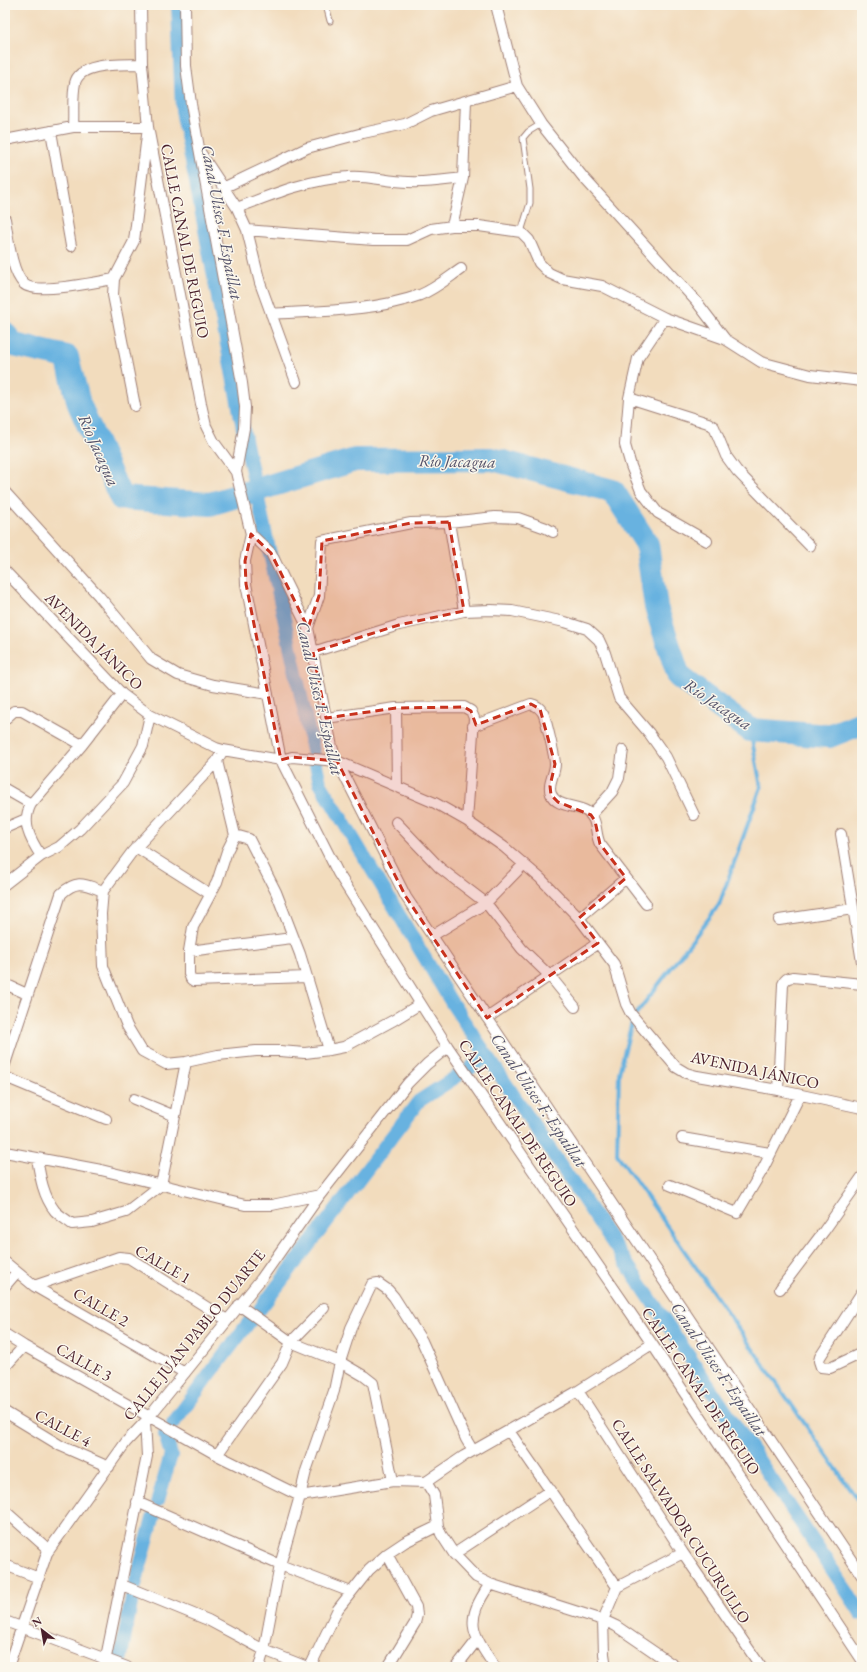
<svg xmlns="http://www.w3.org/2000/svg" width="867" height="1672" viewBox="0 0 867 1672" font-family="'EB Garamond',serif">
  <rect width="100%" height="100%" fill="#fbf7ec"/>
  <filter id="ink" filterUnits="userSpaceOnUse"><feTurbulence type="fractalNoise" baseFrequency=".025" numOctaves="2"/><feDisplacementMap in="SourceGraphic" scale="8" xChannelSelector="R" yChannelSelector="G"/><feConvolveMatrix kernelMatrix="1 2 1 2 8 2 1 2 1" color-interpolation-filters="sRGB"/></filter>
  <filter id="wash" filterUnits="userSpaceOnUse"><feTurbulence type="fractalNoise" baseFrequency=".012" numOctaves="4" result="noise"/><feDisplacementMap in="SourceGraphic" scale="16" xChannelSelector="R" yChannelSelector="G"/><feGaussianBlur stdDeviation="0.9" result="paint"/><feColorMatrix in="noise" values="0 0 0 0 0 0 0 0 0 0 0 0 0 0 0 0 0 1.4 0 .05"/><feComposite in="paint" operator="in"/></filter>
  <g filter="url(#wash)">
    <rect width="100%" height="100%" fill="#f2dcbd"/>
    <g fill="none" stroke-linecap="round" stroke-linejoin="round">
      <path stroke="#68b2e0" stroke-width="4" d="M750,730L761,787L719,905L633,1018L619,1073L617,1154L862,1506"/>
      <path stroke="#68b2e0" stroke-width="14" d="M178,5L182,110L246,444L320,783L453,1005L862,1614
        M470,1068L487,1056
        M260,1309L419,1101L459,1075
        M173,1423L250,1321
        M158,1500L171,1455L165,1434
        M135,1585L154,1515
        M119,1667L132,1598"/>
      <path stroke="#68b2e0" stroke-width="24" d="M5,334L14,345L67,357L79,404L121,498L210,504L355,460L492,459L613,491L647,544L656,607L679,677L750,730L829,736L862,723"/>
    </g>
  </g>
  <g filter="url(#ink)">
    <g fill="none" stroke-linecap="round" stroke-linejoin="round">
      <g stroke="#9e7e74" stroke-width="7">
        <path id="service" d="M326,5L330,21
          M521,232L530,203V189L523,138L528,132L541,124"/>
      </g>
      <g stroke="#9e7e74" stroke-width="12">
        <path id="minor" d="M141,5L142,64L148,127L201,404L206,426L214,442L236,472L251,534L271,553L308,628L332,747L337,761L406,897L862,1576
          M185,5L186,66L191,104L242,383L245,407L244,428L236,472
          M496,5L517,86L541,124L583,177L696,301L725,339L761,362L810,375L862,381
          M73,127C74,113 72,97 75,83C80,61 123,65 142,64
          M51,131L71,246
          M5,140L73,127H148L134,241L114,279L113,295L135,406
          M200,152L237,208L247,230L260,283L296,382
          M225,187L307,148L363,133L405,124L431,111L517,86
          M237,208C273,194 310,179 348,177C368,175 388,182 409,182C427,183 445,180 463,178
          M5,219C8,236 11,272 24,284C35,295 97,282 114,279
          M452,226L463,178L466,101
          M247,230L373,240H407L431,229L452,226H479L521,232L529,240L539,263L549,273L562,279L602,286L665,318L725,339
          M271,314C318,311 376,311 420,295C435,289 448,278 461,269
          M665,318L638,358L629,398L625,445L631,466L641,491L658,513L707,541
          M629,398L708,423L714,427L726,456L737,471L810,546
          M5,492L99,596L151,659L178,675L213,685L268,694
          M449,522L464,611
          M251,534L245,561L246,584L281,760L338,873L448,1047L652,1344L862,1660
          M5,571L122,694L150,715L216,748L223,750L281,760L292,757L337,761L435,803L467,821L504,847L540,878L579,918L614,964L626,1004L631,1014L676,1067L686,1073L697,1076L778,1090L862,1108
          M308,628L319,596L322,541L411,523L449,522L495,517L518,518L546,528L553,532
          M313,652L399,625L464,611L491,610L512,611L565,622L587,629L599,640L605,653L619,698L649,733L666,757L694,815
          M326,718L396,708
          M5,719L14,711H22L82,745
          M473,726L531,704C536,705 540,708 543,713C546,719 555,758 555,764C555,774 547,784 551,794C556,807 576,805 586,811C599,819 594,832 600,844L646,904
          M223,750L217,761L132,852L103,891L101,914L103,966L127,1026L142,1051L166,1064L186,1062L218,1055L256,1051H280L305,1053L329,1050L344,1047L394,1020L420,1004
          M217,761L235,835L227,851L217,882L193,927L189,951V974L191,979L194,981L307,977
          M397,786L396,708L464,707L471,711L474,718L467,821
          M5,789L31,804
          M591,815L612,792L619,778L623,750
          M396,822L440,868L486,903L522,949L550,976L575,1007
          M5,828L26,819
          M841,834L862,962
          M235,835L249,839L276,892L300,954L329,1050
          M136,847L210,894
          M41,856C30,839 21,823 31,804L82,745L122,694
          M5,884L41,856L59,847L80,829L123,783L143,746L150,715
          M579,918L626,878
          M779,920L853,909
          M432,936L486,903L524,864
          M189,951L292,938
          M5,984L27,994
          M487,1018L598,943
          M5,1064L61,894C77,879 84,884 103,891
          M5,1077L106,1119
          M778,1090L783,984C785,979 787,978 793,977L862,984
          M134,1099L175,1116
          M682,1138L770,1153
          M5,1152L101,1170L245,1205H272L320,1195
          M37,1158C40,1176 43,1196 55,1211C60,1216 67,1220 72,1224L92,1222L126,1212L161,1185L186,1062
          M670,1185L737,1213L763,1169L800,1095
          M5,1262L34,1286L185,1373
          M5,1286L17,1272
          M34,1286L119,1257L129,1258L227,1320
          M780,1289L824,1231L862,1177
          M862,1292L820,1357L819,1361L821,1367L830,1368L862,1353
          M239,1305L291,1342L340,1362L364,1376L373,1383L393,1481
          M5,1334L24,1346L217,1455L300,1496L393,1481L426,1482L434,1495L438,1526L441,1534L454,1554L476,1577L490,1584L603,1620L616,1626L676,1667
          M5,1367L24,1346
          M578,1391L683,1553L761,1667
          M5,1412L61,1446L109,1467
          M509,1431L617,1587L603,1620L604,1654L606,1667
          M217,1455L282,1363L291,1342L324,1308
          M426,1482L464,1456L578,1391L652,1344
          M137,1502L280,1565L351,1592
          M5,1511L49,1550
          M387,1554L416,1607L417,1615L415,1623L388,1667
          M454,1554L551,1490
          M5,1565L39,1578
          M490,1584C464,1622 471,1631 495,1667
          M122,1585L208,1620L264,1650L307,1667
          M617,1587L683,1553
          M5,1621L127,1667
          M8,1667L47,1553L126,1442L145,1422L261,1279L320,1195L408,1083L427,1064L448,1047
          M104,1667L147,1456L145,1422
          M259,1667L264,1650L280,1565L300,1496L306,1471L334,1391L340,1362L351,1328L372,1284L378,1283L388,1290L394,1297L422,1341L466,1439L473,1451
          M310,1667L338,1609L369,1570L387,1554L405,1542L438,1526
          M456,1667L477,1640"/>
      </g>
      <use href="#service" stroke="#fff" stroke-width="5"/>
      <use href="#minor" stroke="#fff" stroke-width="10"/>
    </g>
  </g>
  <path fill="#c8321e" fill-opacity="0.2" stroke="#c8321e" stroke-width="3" stroke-dasharray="8 5" stroke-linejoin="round" d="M449,522L464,611L399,625L313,652L326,718L396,708L464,707L471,711L476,725L531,704L540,709L555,764L550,786L551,795L558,802L591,815L595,821L600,844L626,878L579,918L598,943L487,1018L406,897L337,761L292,757L281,760L246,584L245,561L251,534L271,553L308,628L319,596L322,541L411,523Z"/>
  <g text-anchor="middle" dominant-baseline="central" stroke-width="3" stroke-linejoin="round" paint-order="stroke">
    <g font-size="16" fill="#4a1f2b" stroke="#fbf7ec">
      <text transform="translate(185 241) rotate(79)">CALLE CANAL DE REGUIO</text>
      <text transform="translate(94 641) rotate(45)">AVENIDA JÁNICO</text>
      <text transform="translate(755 1070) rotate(12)">AVENIDA JÁNICO</text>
      <text transform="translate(518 1123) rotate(56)">CALLE CANAL DE REGUIO</text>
      <text transform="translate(163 1264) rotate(30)">CALLE 1</text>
      <text transform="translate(101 1307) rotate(30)">CALLE 2</text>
      <text transform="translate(194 1335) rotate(-51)">CALLE JUAN PABLO DUARTE</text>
      <text transform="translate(84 1362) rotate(29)">CALLE 3</text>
      <text transform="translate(701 1391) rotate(56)">CALLE CANAL DE REGUIO</text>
      <text transform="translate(63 1428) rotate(28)">CALLE 4</text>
      <text transform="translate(681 1521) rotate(57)">CALLE SALVADOR CUCURULLO</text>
    </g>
    <g font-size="17" font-style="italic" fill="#54526a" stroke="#fbf7ec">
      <text transform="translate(222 222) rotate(79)">Canal Ulises F. Espaillat</text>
      <text transform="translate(99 450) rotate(66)">Río Jacagua</text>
      <text transform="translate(457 461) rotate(1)">Río Jacagua</text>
      <text transform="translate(320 698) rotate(77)">Canal Ulises F. Espaillat</text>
      <text transform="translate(718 704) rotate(34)">Río Jacagua</text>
      <text transform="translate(539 1100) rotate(56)">Canal Ulises F. Espaillat</text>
      <text transform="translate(719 1369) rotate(56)">Canal Ulises F. Espaillat</text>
    </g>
  </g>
  <rect width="867" height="1672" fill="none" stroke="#fbf7ec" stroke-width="20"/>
  <g transform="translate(42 1630) rotate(329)" stroke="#fbf7ec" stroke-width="3" paint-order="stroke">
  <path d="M0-3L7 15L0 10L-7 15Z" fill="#4a1f2b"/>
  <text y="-6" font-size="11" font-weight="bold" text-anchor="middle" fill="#4a1f2b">N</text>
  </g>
</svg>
